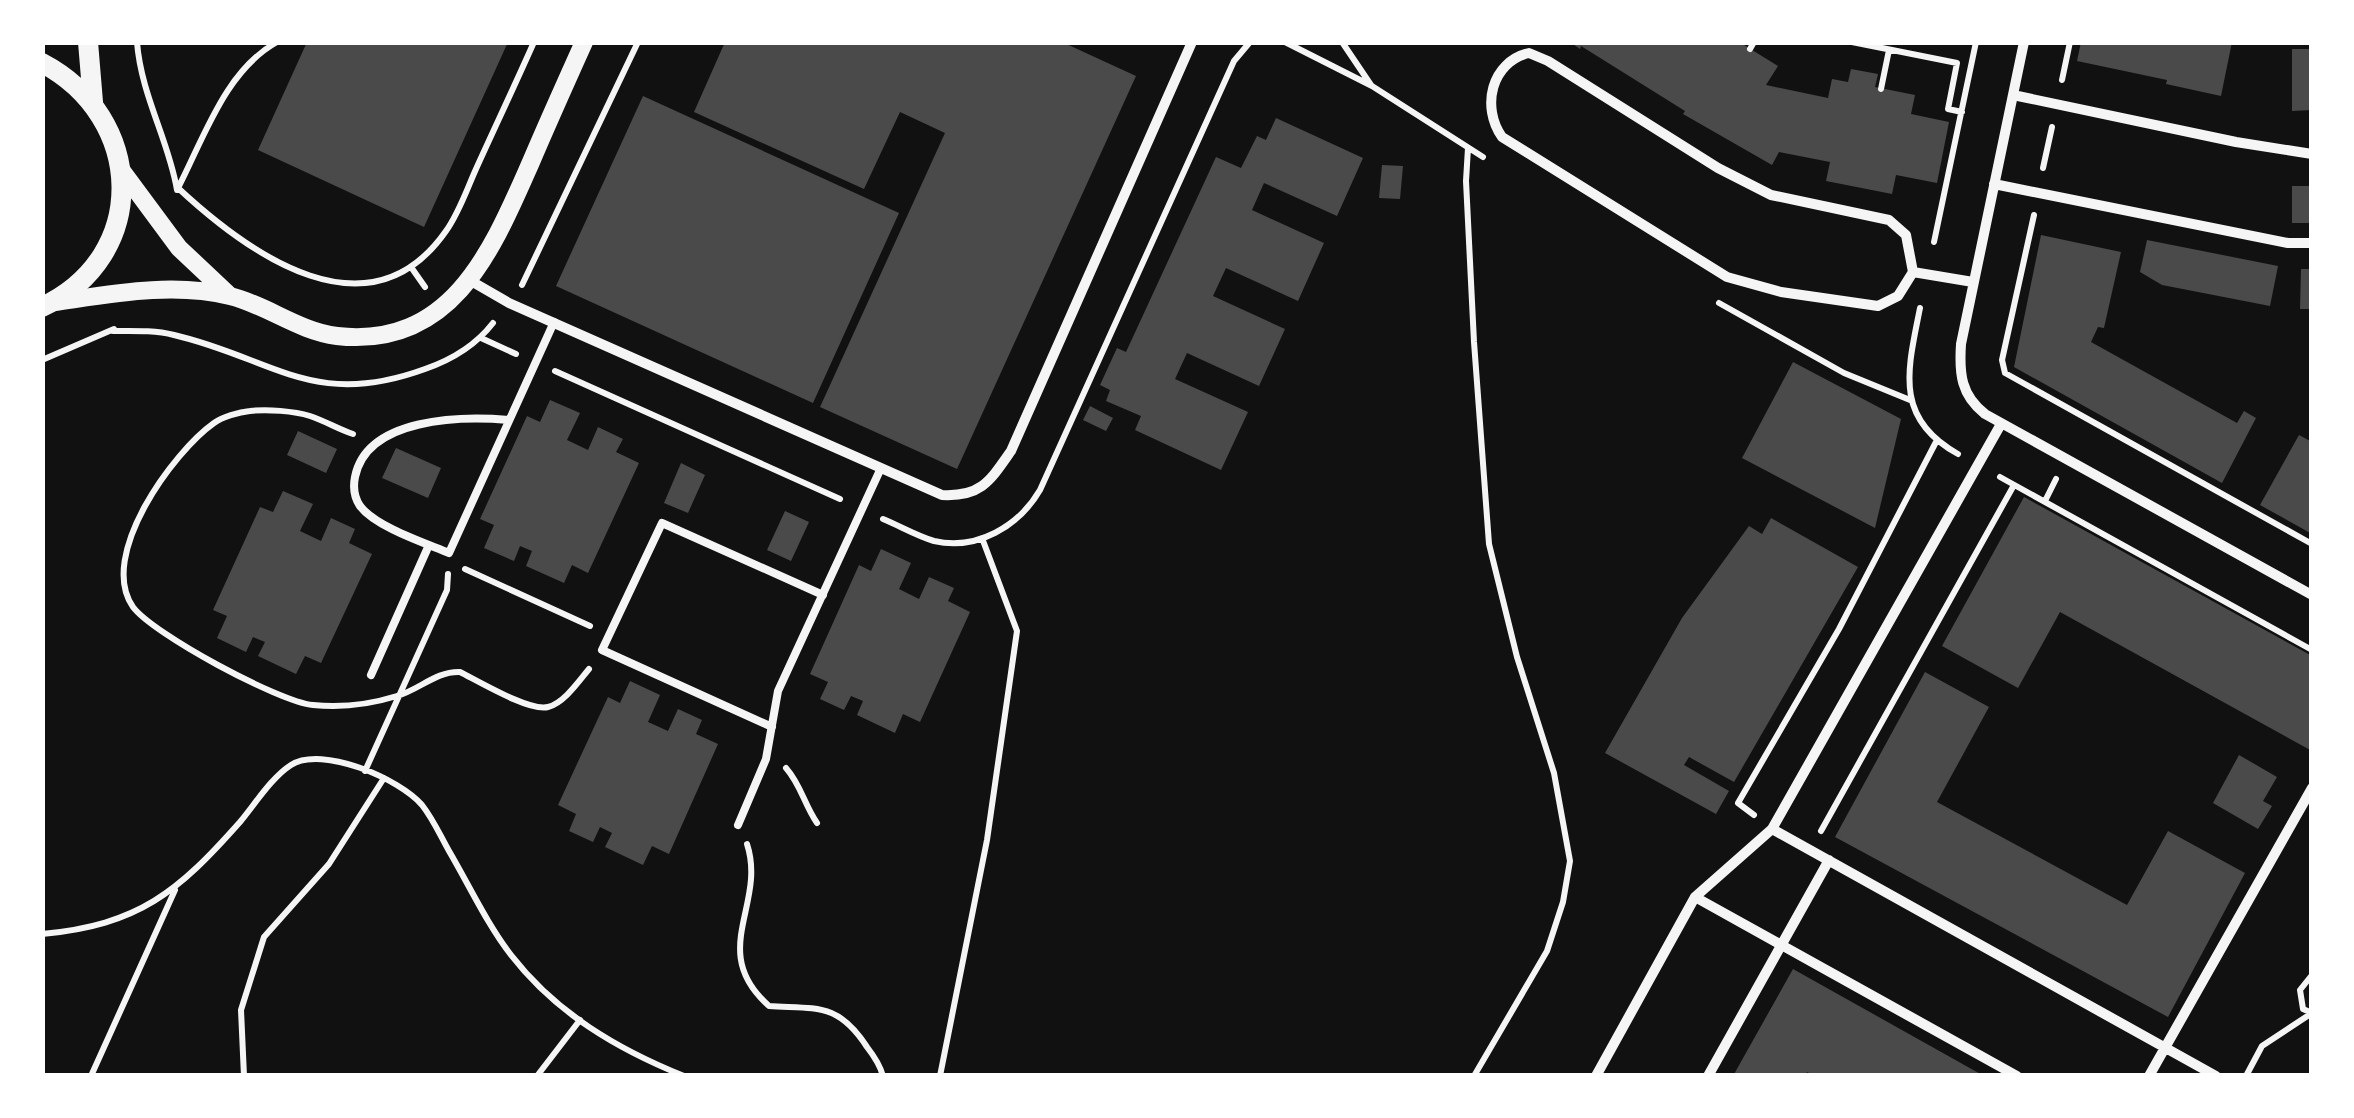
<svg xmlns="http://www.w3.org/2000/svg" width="2354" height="1118" viewBox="0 0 2354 1118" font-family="'Space Grotesk',sans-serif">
  <rect width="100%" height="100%" fill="#111"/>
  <path fill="#4a4a4a" d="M307,42H508L424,227L258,150Z
    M725,42H1062L1136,76L957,469L820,407L945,133L900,112L864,189L694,112Z
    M1570,42H1745L1744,45L1778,66L1766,85L1828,98L1832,79L1848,82L1851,69L1878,74L1875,87L1915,95L1911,114L1949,122L1937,183L1896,175L1892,194L1826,181L1830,162L1779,152L1772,165L1683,114L1685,111L1581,46L1580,49Z
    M2081,42H2232L2221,96L2166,84L2167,80L2077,61Z
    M2292,49H2312V110L2292,111Z
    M643,96L899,213L813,403L556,286Z
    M1276,118L1363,158L1337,216L1264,183L1252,210L1324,243L1298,301L1226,268L1213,296L1285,329L1259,386L1187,353L1175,379L1248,412L1221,470L1135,430L1141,416L1106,401L1110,390L1100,385L1117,348L1126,352L1216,157L1241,168L1257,136L1266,140Z
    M1382,165L1403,166L1400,199L1379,198Z
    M2292,186H2309L2310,223H2292Z
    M2041,235L2121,252L2104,328L2098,327L2091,342L2237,423L2244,411L2256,418L2222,483L2014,367Z
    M2147,240L2278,266L2270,306L2162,285L2140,272Z
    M2301,269H2312V309H2300Z
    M1793,362L1901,419L1875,528L1742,458Z
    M550,400L580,413L567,440L588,450L598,427L623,439L616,452L639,463L588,573L572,565L564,583L526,566L532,551L520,546L514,561L484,548L494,525L480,519L527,416L540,422Z
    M1090,406L1113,418L1106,431L1083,420Z
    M298,431L337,449L326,473L287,455Z
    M2299,435L2312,442V534L2260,505Z
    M396,448L441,468L428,498L382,478Z
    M681,463L705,475L688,513L664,503Z
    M283,491L313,504L300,531L321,541L331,518L355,529L349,543L372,554L321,663L305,656L296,674L258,656L265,642L253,637L246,652L217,638L227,616L213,610L260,507L273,512Z
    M2024,497L2312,656V751L2060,612L2018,688L1942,646Z
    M785,511L809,522L791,561L767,550Z
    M1771,518L1858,567L1734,782L1689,757L1684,765L1729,791L1716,814L1605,753L1682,618L1749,526L1762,534Z
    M881,549L911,563L899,589L919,599L929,577L954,588L948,601L970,612L920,722L903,714L895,733L857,715L863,701L851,696L844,710L820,699L828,682L810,674L859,565L871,571Z
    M1925,672L1989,707L1937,802L2127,905L2168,831L2245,873L2168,1017L1835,837Z
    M630,681L660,695L648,722L668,731L678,709L702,720L696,734L718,744L669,854L652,846L643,865L605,847L612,833L600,827L593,842L569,831L576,814L558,805L608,697L620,703Z
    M2239,755L2277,777L2263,801L2272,806L2258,829L2213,803Z
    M1793,969L1984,1076H1814L1807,1072L1806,1076H1733Z"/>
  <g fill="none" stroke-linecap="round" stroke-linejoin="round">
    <path stroke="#f5f5f5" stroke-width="6" d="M137,42C141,95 169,141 177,190
      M277,42C225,71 204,138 178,188C249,254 369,341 446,231C459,213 467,189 476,169C495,127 515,85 534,42
      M1285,42L1372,86L1483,157
      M1342,42L1371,85
      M1852,42L1957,63L1948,109L1962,112
      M1750,49L1754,42
      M2062,80L2070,42
      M1881,89L1889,50
      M1468,148L1466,181L1474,342L1489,544L1517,657L1554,773L1570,861L1563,902L1547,951L1474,1076
      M2043,168L2052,127
      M2034,215L2002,360L2005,373L2312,544
      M1934,242L1976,42
      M411,267L425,287
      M522,285L638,42
      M1719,303L1844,373L1910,400
      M1920,308C1908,369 1893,418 1958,454
      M113,331C133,331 154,330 174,335C273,358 313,410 425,369C451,360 476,345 493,323
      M481,338L516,354
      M42,360L114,329
      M555,371L840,499
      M353,434C338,429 325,421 310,416C294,411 267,409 250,411C239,412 222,417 214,423C173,452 97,556 133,607C153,634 279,702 313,705C340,708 371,704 397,696C419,690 436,671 460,672C478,681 530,712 548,707C564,703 579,681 589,669
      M2000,477L2312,650
      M2045,501L2056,479
      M883,519C900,526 917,536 934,541C977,551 1019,526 1040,490L1234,61L1250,42
      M465,569L590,626
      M786,768C801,785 804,804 817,823
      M365,771L447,590L448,574
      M1754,815L1738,803L1839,629L1937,440
      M1821,831L2014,485
      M747,844C767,905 707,951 769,1006C816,1009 838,1002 867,1047C874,1056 880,1065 883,1076
      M42,934C139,925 178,892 240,822C255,804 272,777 291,765C322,745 400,779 422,805C433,819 440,835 449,851C469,885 487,924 511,955C556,1013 617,1049 684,1076
      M91,1076L175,890
      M244,1076L241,1010L264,937L329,864L384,778
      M537,1076L580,1020
      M940,1076L987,840L1017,631L982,538
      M2246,1076L2262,1046L2312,1013L2303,1009L2300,990L2312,975"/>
    <path stroke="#f5f5f5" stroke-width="8" d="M509,420C462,416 367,417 355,477C353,487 354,497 360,506C376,527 425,543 449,553L554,322
      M371,675L429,545
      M772,727L602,650L662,523L823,595
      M738,825L766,759L778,691L881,468"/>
    <path stroke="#f5f5f5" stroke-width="10" d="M2024,42L1961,344C1959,374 1961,395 1985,414L2312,595
      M1529,53L1548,61L1718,168L1771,195L1889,220L1906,235L1913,272L1898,296L1878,306L1781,292L1727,277L1502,137C1481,107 1491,62 1529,53Z
      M2013,95L2236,142L2312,154
      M1994,184L2288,243H2312
      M1913,272L1973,282
      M471,281L509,303L942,495C981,497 990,481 1011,451L1192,42
      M1772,829L2001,424
      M1695,897L2017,1076
      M1596,1076L1695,897L1772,829L2216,1076
      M1708,1076L1829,860
      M2149,1076L2312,788"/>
    <path stroke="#f5f5f5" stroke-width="18" d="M122,171L179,248L230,296
      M55,302C111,294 173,282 230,296C267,305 298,331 337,336C453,349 493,248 531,162C548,122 566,82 584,42"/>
    <path stroke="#f5f5f5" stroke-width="20" d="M88,42L93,102
      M42,63C145,117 151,256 42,307"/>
  </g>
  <rect width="2354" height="1118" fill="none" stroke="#ffffff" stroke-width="90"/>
</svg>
